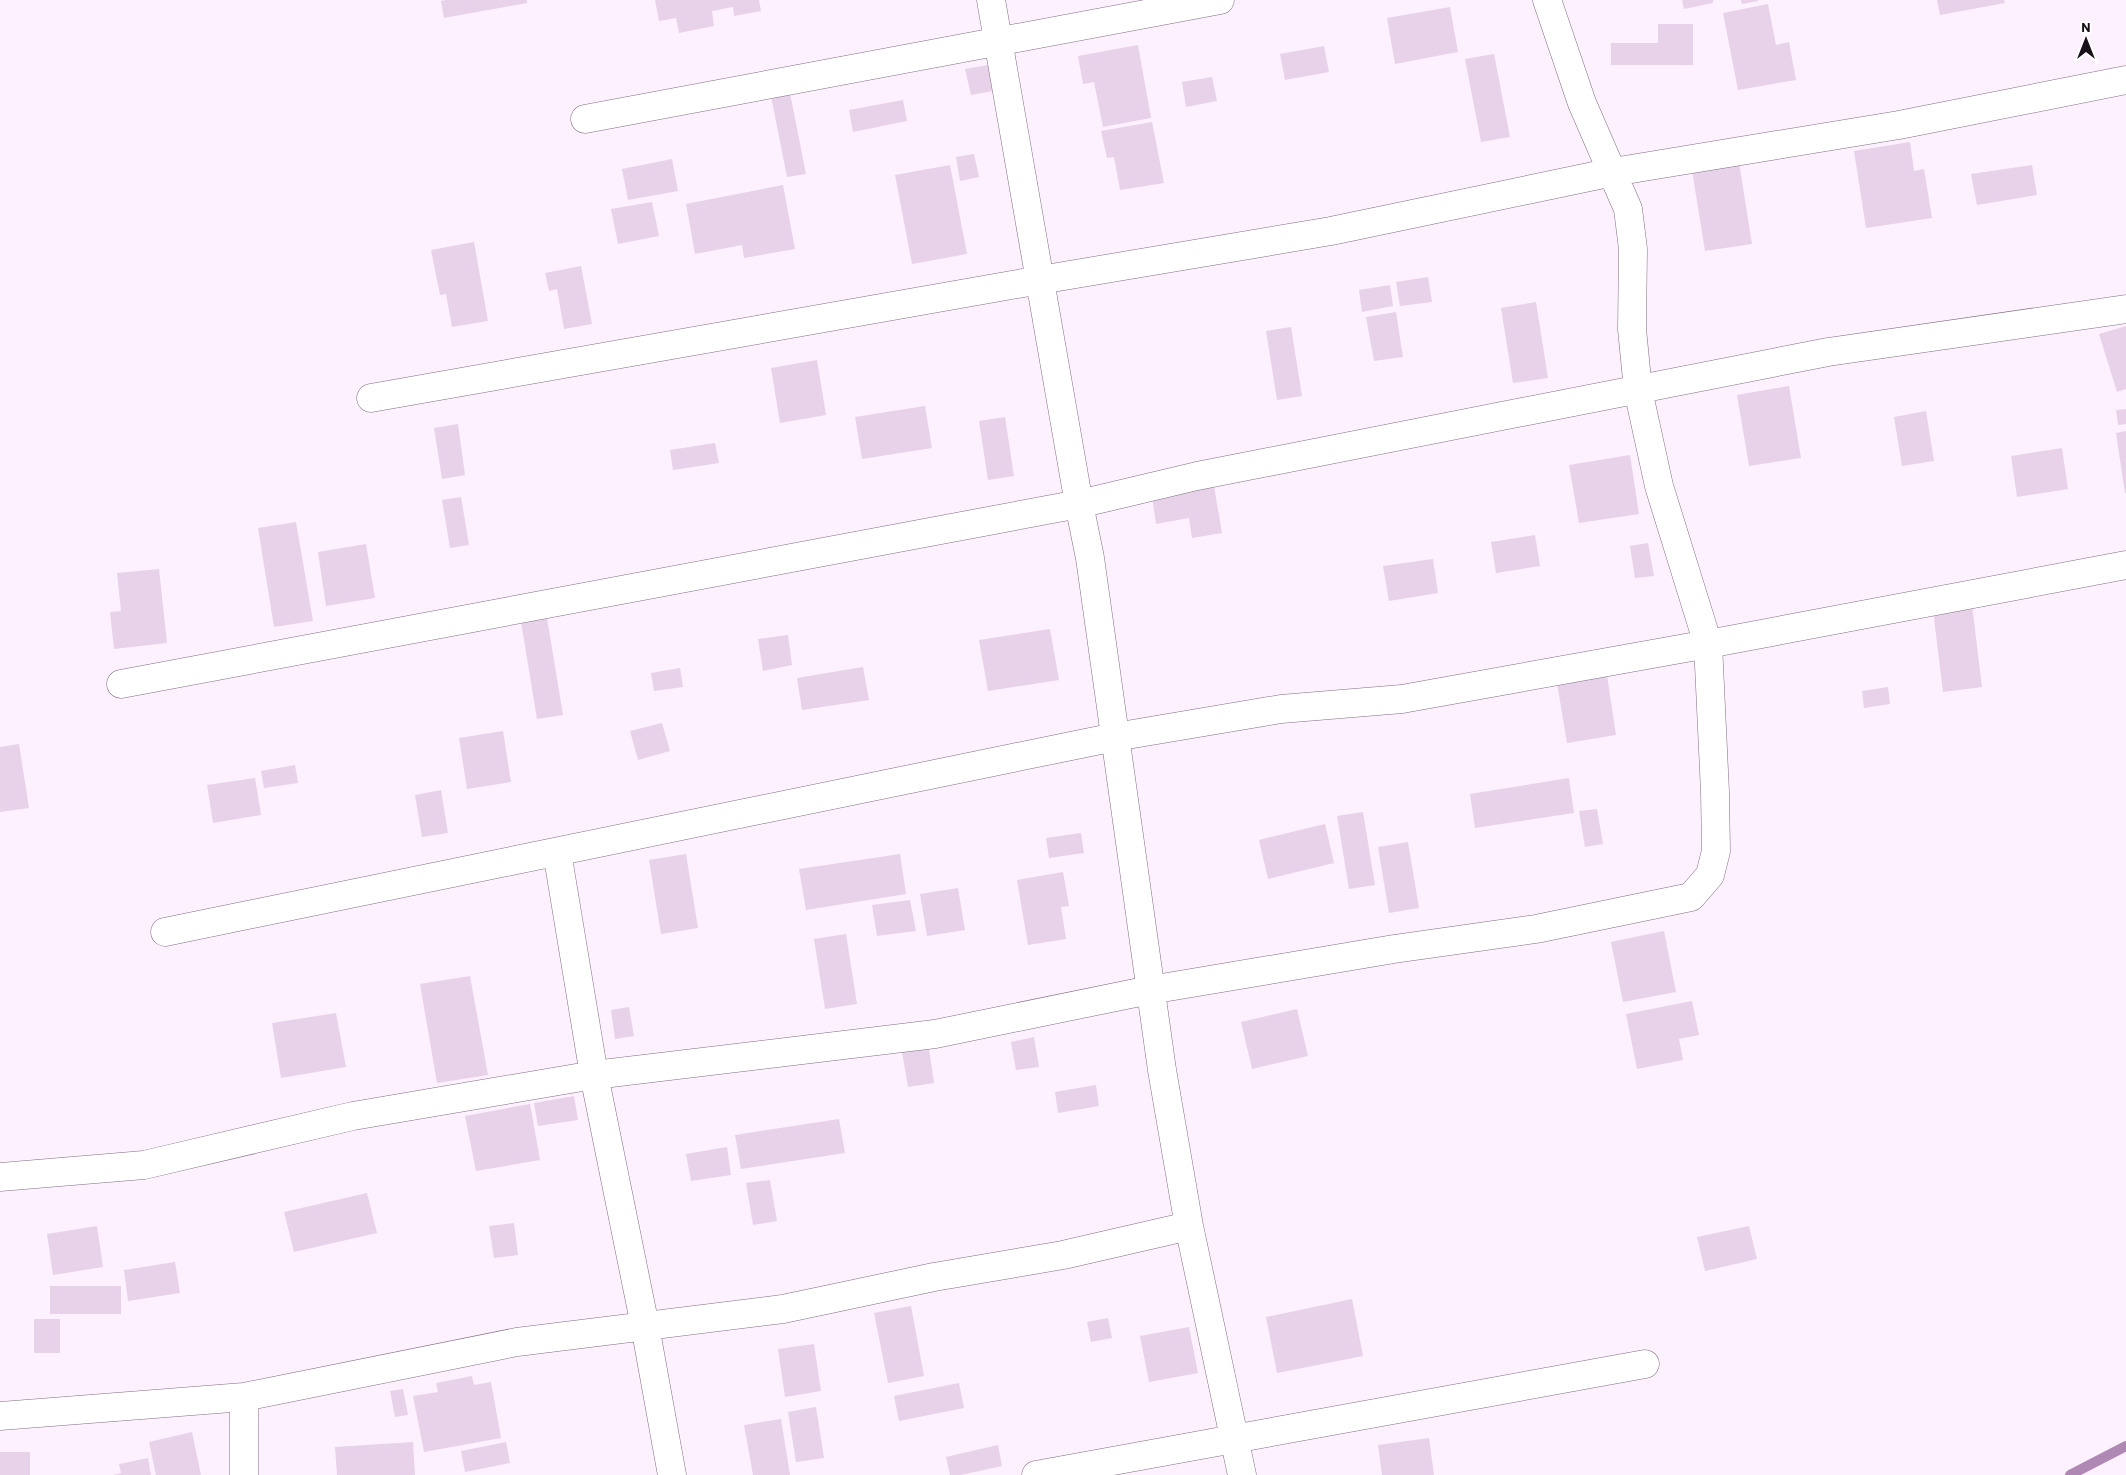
<svg xmlns="http://www.w3.org/2000/svg" width="2126" height="1475" viewBox="0 0 2126 1475" font-family="Barlow,sans-serif">
  <rect width="100%" height="100%" fill="#fdf0ff"/>
  <g fill="none" stroke-linecap="round" stroke-linejoin="round">
    <path stroke="#af89b4" stroke-width="10" d="M2070,1475L2126,1446"/>
  </g>
  <path fill="#e7d2ea" d="M446,0H527V3L444,18L441,1Z
    M655,0H759L761,11L734,16L733,7L712,11L714,26L679,33L676,18L659,21Z
    M1682,0H1713V3L1684,9Z
    M1741,0H1758V1L1742,4Z
    M1937,0H2004L2005,3L1940,15Z
    M1768,4L1776,45L1789,42L1796,80L1738,90L1723,13Z
    M1450,7L1458,52L1395,64L1387,18Z
    M1658,24H1693V65H1611V43H1658Z
    M1138,45L1151,118L1103,127L1094,82L1083,84L1078,56Z
    M1324,46L1329,72L1285,80L1280,54Z
    M1494,54L1510,137L1481,142L1465,59Z
    M988,65L993,91L971,95L965,69Z
    M1212,77L1217,101L1186,107L1182,82Z
    M789,88L806,174L787,177L770,91Z
    M903,100L907,121L853,132L849,110Z
    M1152,122L1164,183L1120,190L1114,157L1107,158L1101,131Z
    M1910,142L1914,171L1924,169L1932,218L1866,228L1854,151Z
    M974,154L979,177L960,181L956,157Z
    M1738,156L1752,244L1705,251L1691,164Z
    M672,159L678,191L628,200L622,169Z
    M950,165L967,254L912,264L895,175Z
    M2032,165L2037,195L1977,205L1971,174Z
    M783,185L795,249L744,258L742,245L695,254L686,204Z
    M652,202L659,236L618,244L611,209Z
    M474,242L488,321L452,327L446,294L440,295L431,250Z
    M581,266L592,324L564,329L557,289L549,291L545,273Z
    M1428,277L1432,302L1400,306L1396,282Z
    M1390,285L1393,306L1362,312L1359,290Z
    M1536,302L1548,378L1513,383L1501,308Z
    M1396,312L1403,357L1374,361L1366,317Z
    M2126,326V389L2117,392L2099,334Z
    M1291,327L1302,396L1277,400L1266,331Z
    M817,360L826,415L780,423L771,368Z
    M1789,386L1801,458L1749,466L1737,395Z
    M925,406L932,448L862,459L855,417Z
    M2126,409V424L2118,425L2116,410Z
    M1926,411L1934,461L1902,466L1894,417Z
    M1005,417L1014,476L988,480L979,421Z
    M458,424L465,475L442,479L434,428Z
    M2126,431V493H2125L2116,433Z
    M715,443L719,463L673,470L670,450Z
    M2062,448L2068,489L2017,497L2011,456Z
    M1630,455L1639,514L1579,523L1569,465Z
    M1214,486L1222,533L1192,538L1189,518L1156,524L1152,496Z
    M461,497L469,545L450,548L442,500Z
    M296,522L313,621L274,627L258,528Z
    M1535,535L1540,566L1496,573L1491,542Z
    M1648,543L1654,576L1635,578L1630,546Z
    M366,544L375,598L326,606L318,552Z
    M1433,559L1438,593L1389,601L1383,566Z
    M159,569L167,643L114,649L110,612L121,611L117,573Z
    M1972,605L1982,687L1943,692L1933,610Z
    M546,612L563,715L537,719L520,616Z
    M1050,629L1059,680L988,691L979,640Z
    M788,635L792,665L763,671L758,639Z
    M863,667L869,700L802,710L797,678Z
    M680,668L683,687L654,691L651,673Z
    M1607,675L1616,735L1567,743L1557,683Z
    M1888,687L1890,704L1864,708L1862,691Z
    M662,723L670,751L638,760L630,731Z
    M503,731L511,782L467,789L459,738Z
    M19,744L29,808L0,812V747Z
    M295,765L298,783L264,788L261,771Z
    M255,778L261,815L213,823L207,785Z
    M1569,778L1574,813L1475,828L1470,794Z
    M441,790L448,833L422,837L415,795Z
    M1597,809L1603,844L1585,847L1579,811Z
    M1363,812L1375,885L1349,889L1337,816Z
    M1325,824L1334,863L1268,879L1259,840Z
    M1081,833L1084,853L1049,858L1046,838Z
    M1408,842L1419,908L1389,913L1378,847Z
    M686,854L698,928L661,934L649,860Z
    M900,854L906,894L806,910L799,869Z
    M1063,872L1069,906L1061,907L1066,939L1028,945L1017,880Z
    M958,888L965,930L927,936L920,894Z
    M910,900L916,931L877,936L872,905Z
    M1664,931L1676,992L1623,1002L1611,942Z
    M846,934L857,1004L825,1009L814,939Z
    M470,976L488,1075L437,1083L420,984Z
    M1692,1001L1699,1035L1679,1039L1683,1060L1637,1069L1626,1014Z
    M629,1007L634,1036L615,1039L611,1010Z
    M1297,1009L1308,1056L1252,1069L1241,1022Z
    M336,1013L346,1067L281,1078L272,1023Z
    M1034,1037L1039,1067L1016,1070L1011,1042Z
    M928,1042L934,1083L908,1087L901,1046Z
    M1096,1085L1099,1106L1058,1113L1055,1092Z
    M574,1096L578,1120L538,1126L534,1103Z
    M530,1104L540,1160L476,1171L465,1116Z
    M839,1119L845,1153L741,1169L735,1135Z
    M727,1147L731,1175L691,1181L686,1154Z
    M770,1180L777,1221L753,1225L746,1183Z
    M367,1193L377,1233L294,1252L284,1212Z
    M514,1223L518,1255L494,1258L489,1226Z
    M97,1226L103,1267L53,1275L47,1234Z
    M1749,1226L1757,1259L1705,1271L1697,1237Z
    M175,1262L180,1293L128,1301L124,1270Z
    M50,1286H121V1314H50Z
    M1352,1299L1363,1356L1277,1373L1266,1317Z
    M911,1306L924,1376L888,1383L874,1313Z
    M1108,1318L1112,1338L1091,1342L1087,1322Z
    M34,1319H60V1353H34Z
    M1189,1327L1198,1373L1149,1382L1140,1336Z
    M814,1344L821,1391L785,1397L778,1349Z
    M472,1376L474,1385L491,1382L501,1438L424,1452L413,1396L438,1392L436,1383Z
    M959,1383L964,1408L899,1421L894,1396Z
    M403,1389L408,1415L395,1417L390,1391Z
    M816,1407L824,1458L796,1462L788,1412Z
    M781,1419L790,1475H753L744,1425Z
    M192,1432L201,1475H156L149,1442Z
    M1429,1438L1434,1475H1382L1378,1445Z
    M413,1442L415,1475H337L335,1447Z
    M506,1442L510,1463L465,1472L461,1451Z
    M998,1445L1002,1466L961,1475H950L946,1457Z
    M0,1452H30V1475H0Z
    M148,1458L151,1475H113L121,1473L119,1464Z"/>
  <g fill="none" stroke-linecap="round" stroke-linejoin="round">
    <g stroke="#7f6d82" stroke-width="29">
      <path id="minor" d="M991,0L1079,504L1090,558L1162,1070L1189,1226L1242,1475
        M585,119L1220,0
        M371,398L1040,280L1331,231L1613,172L1899,125L2126,80
        M121,684L1079,504L1197,476L1828,352L2126,309
        M557,852L594,1075L645,1326L672,1475
        M165,932L1115,737L1281,709L1402,699L1708,644L2126,565
        M0,1177L144,1165L353,1116L594,1075L935,1034L1150,990L1394,949L1536,929L1691,897L1710,875L1716,851L1715,792L1708,644L1659,486L1638,390L1632,329L1633,249L1628,209L1582,103L1547,0
        M244,1397V1475
        M0,1416L244,1397L517,1342L783,1309L934,1277L1063,1255L1189,1226
        M1036,1475L1645,1364"/>
    </g>
    <use href="#minor" stroke="#fff" stroke-width="28"/>
  </g>
  <g transform="translate(2086 40)" stroke="#ffffff" stroke-width="4" paint-order="stroke">
  <path d="M0-4L9 19L0 12L-9 19Z" fill="#181119"/>
  <text y="-8" font-size="14" font-weight="bold" text-anchor="middle" fill="#181119">N</text>
  </g>
</svg>
